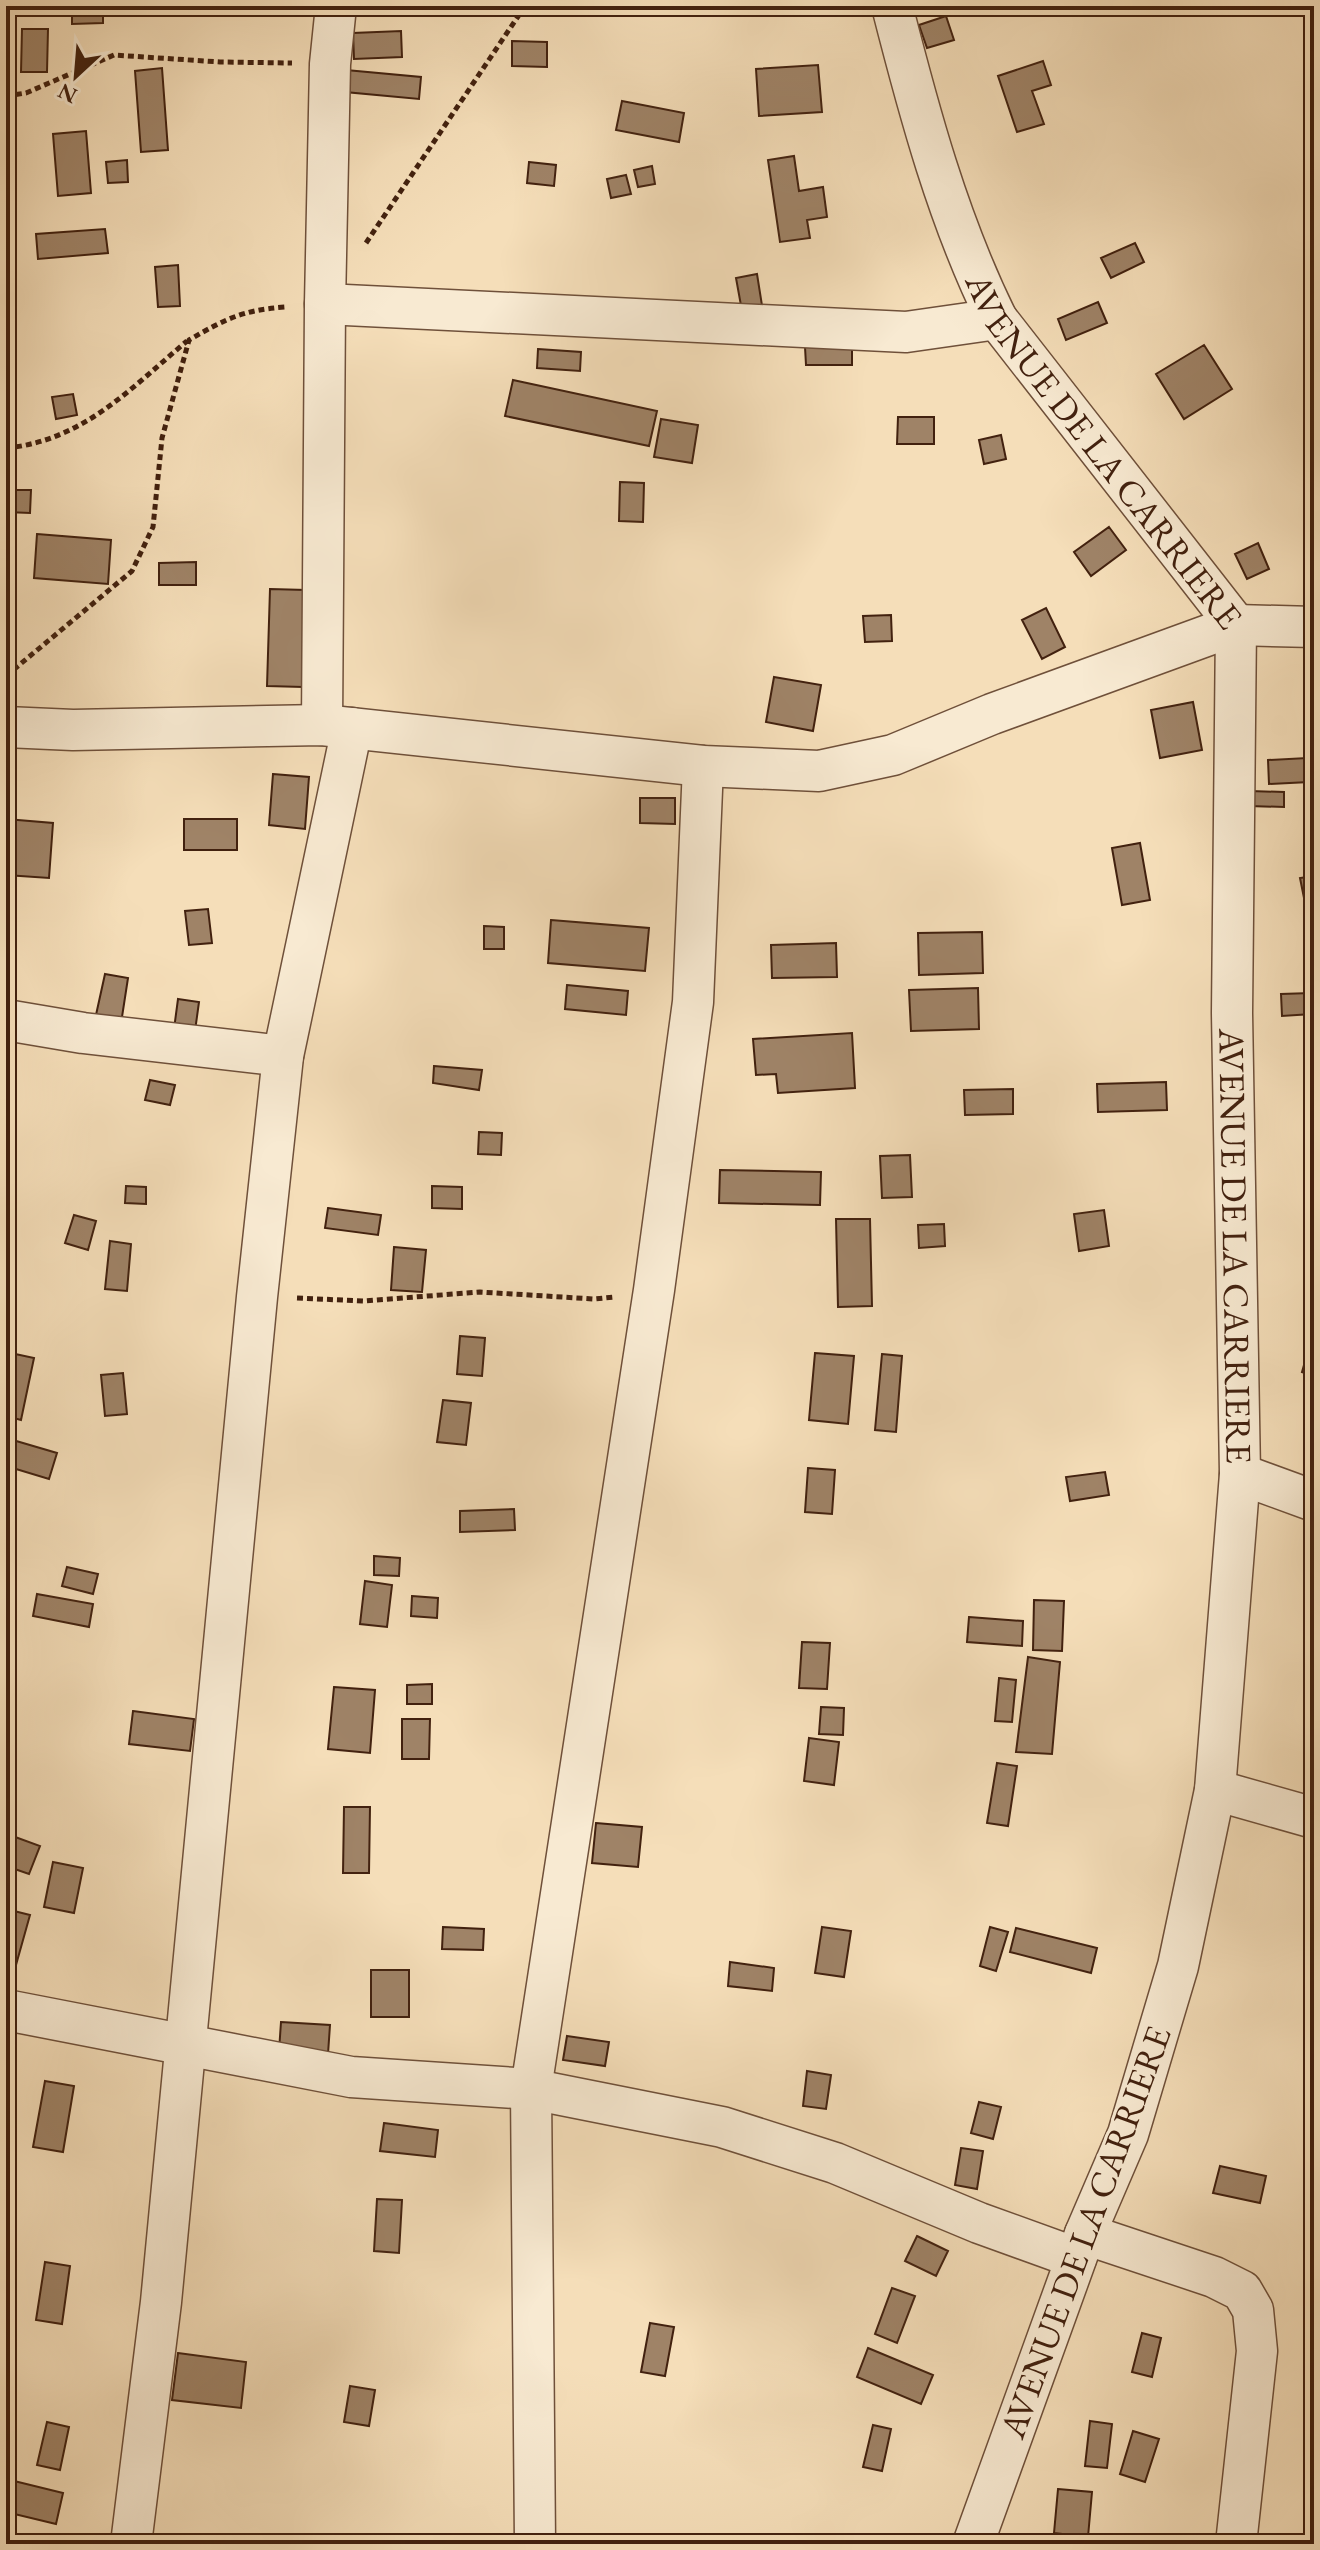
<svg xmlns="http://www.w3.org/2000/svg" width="1320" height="2550" viewBox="0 0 1320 2550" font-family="'EB Garamond',serif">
  <rect width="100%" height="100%" fill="#f5deb9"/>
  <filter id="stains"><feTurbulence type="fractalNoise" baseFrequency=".0025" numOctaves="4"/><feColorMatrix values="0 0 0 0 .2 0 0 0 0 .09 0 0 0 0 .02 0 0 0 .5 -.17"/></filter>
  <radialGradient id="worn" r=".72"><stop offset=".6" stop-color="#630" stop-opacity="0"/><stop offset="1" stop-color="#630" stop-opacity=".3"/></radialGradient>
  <path fill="#9f8367" stroke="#42210f" stroke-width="2" d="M72,6H103V23L72,24Z
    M946,16L954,40L927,48L919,25Z
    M22,29H48L47,72H21Z
    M401,31L402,57L354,59L353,33Z
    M512,41L547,42V67L512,66Z
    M1043,61L1051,85L1032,91L1044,124L1017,132L998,76Z
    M818,65L822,112L759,116L756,69Z
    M162,68L168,150L141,152L135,71Z
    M346,70L421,77L419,99L345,92Z
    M622,101L684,113L679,142L616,130Z
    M86,131L91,193L58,196L53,134Z
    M794,156L799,191L823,187L827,217L807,220L810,238L780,242L768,160Z
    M127,160L128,182L108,183L106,162Z
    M529,162L556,165L554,186L527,183Z
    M652,166L655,184L638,187L634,170Z
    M626,175L631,194L611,198L607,179Z
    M105,229L108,253L38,259L36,234Z
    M1135,243L1144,262L1111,278L1101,258Z
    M178,265L180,306L158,307L155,267Z
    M757,274L764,318L744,322L736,278Z
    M1098,302L1107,323L1066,340L1058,319Z
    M1204,345L1232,389L1184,419L1156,374Z
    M805,347H852V365H806Z
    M538,349L581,352L580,371L537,368Z
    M513,380L657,411L649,446L505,416Z
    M73,394L77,415L56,419L52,397Z
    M898,417H934V444H897Z
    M661,419L698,425L692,463L654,457Z
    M1001,435L1006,459L984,464L979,440Z
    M620,482L644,483L643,522L619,521Z
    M6,490H31L30,513L6,512Z
    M1109,527L1126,550L1091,576L1074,552Z
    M37,534L111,540L108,584L34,578Z
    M1258,543L1269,569L1247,579L1235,554Z
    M196,562V585H159V563Z
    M270,589L306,590L303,687L267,686Z
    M1046,608L1065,647L1042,659L1022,620Z
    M891,615L892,641L865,642L863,616Z
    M774,677L821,685L813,731L766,722Z
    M1193,702L1202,750L1160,758L1151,710Z
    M1307,758L1309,782L1269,784L1268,760Z
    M273,774L309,777L305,829L269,825Z
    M1250,791L1284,792V807L1249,806Z
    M640,798H675V824L640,823Z
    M6,819L53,823L49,878L6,875Z
    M184,819H237V850H184Z
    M1140,843L1150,900L1122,905L1112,848Z
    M1314,876V902L1305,903L1300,878Z
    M208,909L212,943L189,945L185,911Z
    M551,920L649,928L645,971L548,963Z
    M484,926L504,927V949H484Z
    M982,932L983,973L919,975L918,933Z
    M836,943L837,977L772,978L771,945Z
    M105,974L128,978L120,1030L94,1024Z
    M567,985L628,991L626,1015L565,1009Z
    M978,988L979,1029L911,1031L909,990Z
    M1311,993L1312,1014L1282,1016L1281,994Z
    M178,999L199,1002L195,1031L174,1029Z
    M852,1033L855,1088L778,1093L776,1074L756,1075L753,1039Z
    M434,1066L482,1070L479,1090L433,1083Z
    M150,1080L175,1085L170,1105L145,1100Z
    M1166,1082L1167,1110L1098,1112L1097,1084Z
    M1013,1089V1114L965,1115L964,1090Z
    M479,1132L502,1133L501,1155L478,1154Z
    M910,1155L912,1197L882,1198L880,1156Z
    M720,1170L821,1172L820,1205L719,1203Z
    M126,1186L146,1187V1204L125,1203Z
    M432,1186L462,1187V1209L432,1208Z
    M328,1208L381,1215L378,1235L325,1228Z
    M1104,1210L1109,1246L1079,1251L1074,1214Z
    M74,1215L96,1221L88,1250L65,1243Z
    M836,1219H870L872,1306L838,1307Z
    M944,1224L945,1246L919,1248L918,1225Z
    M110,1241L131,1244L127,1291L105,1289Z
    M394,1247L426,1250L422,1292L391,1290Z
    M460,1336L485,1338L482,1376L457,1374Z
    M1308,1351L1314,1353V1376L1302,1372Z
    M6,1352L34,1358L21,1420L6,1416Z
    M815,1353L854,1356L848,1424L809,1420Z
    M882,1354L902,1356L896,1432L875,1430Z
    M123,1373L127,1414L105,1416L101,1375Z
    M443,1400L471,1403L466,1445L437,1442Z
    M6,1438L57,1453L49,1479L6,1466Z
    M808,1468L835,1470L832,1514L805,1512Z
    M1105,1472L1109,1495L1070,1501L1066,1477Z
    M514,1509L515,1530L460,1532V1511Z
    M374,1556L400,1558L399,1576L374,1575Z
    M67,1567L98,1574L93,1594L62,1586Z
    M365,1581L392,1585L387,1627L360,1624Z
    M37,1594L93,1604L89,1627L33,1616Z
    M412,1596L438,1598L437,1618L411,1616Z
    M1034,1600L1064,1601L1062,1651L1033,1650Z
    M969,1617L1023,1621L1022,1646L967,1642Z
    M802,1642L830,1643L827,1689L799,1688Z
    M1028,1657L1060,1662L1052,1754L1016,1752Z
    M999,1678L1016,1680L1012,1722L995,1721Z
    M432,1684V1704H407V1685Z
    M334,1687L375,1690L370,1753L328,1749Z
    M821,1707L844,1708L843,1735L819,1734Z
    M133,1711L194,1719L190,1751L129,1744Z
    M402,1719H430L429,1759H402Z
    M809,1738L839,1742L834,1785L804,1781Z
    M997,1763L1017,1766L1008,1826L987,1823Z
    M344,1807H370L369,1873H343Z
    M596,1823L642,1827L638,1867L592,1863Z
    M7,1834L40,1846L29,1874L6,1866Z
    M53,1862L83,1868L74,1913L44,1907Z
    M6,1909L30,1915L16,1965L6,1962Z
    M443,1927L484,1929L483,1950L442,1949Z
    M822,1927L851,1931L844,1977L815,1973Z
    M990,1927L1008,1932L996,1971L980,1966Z
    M1016,1928L1097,1948L1091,1973L1010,1952Z
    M730,1962L774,1968L772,1991L728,1986Z
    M371,1970H409V2017H371Z
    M281,2022L330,2025L328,2054L279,2051Z
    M567,2036L609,2042L605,2066L563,2060Z
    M807,2071L831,2075L826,2109L803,2106Z
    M45,2081L74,2086L63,2152L33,2147Z
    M979,2102L1001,2107L993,2139L971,2133Z
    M384,2123L438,2130L435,2157L380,2151Z
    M961,2148L983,2151L977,2189L955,2185Z
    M1220,2166L1266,2176L1260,2203L1213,2193Z
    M377,2199L402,2200L399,2253L374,2251Z
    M917,2236L948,2251L936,2276L905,2261Z
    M45,2262L70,2266L62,2324L36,2320Z
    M892,2288L915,2296L897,2343L875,2334Z
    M650,2323L674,2327L665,2376L641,2372Z
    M1142,2333L1161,2338L1152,2377L1132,2372Z
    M868,2348L933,2375L921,2404L857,2377Z
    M178,2353L246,2362L241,2408L172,2400Z
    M350,2386L375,2390L369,2426L344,2422Z
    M1090,2421L1112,2424L1107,2468L1085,2466Z
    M47,2422L69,2427L60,2470L37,2465Z
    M873,2425L891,2429L882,2471L863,2467Z
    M1133,2431L1159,2439L1145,2482L1120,2474Z
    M6,2479L63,2493L56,2524L6,2512Z
    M1058,2489L1092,2492L1088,2537L1054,2533Z"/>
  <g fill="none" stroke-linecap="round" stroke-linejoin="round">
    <g stroke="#6f503a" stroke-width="43">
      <g id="minor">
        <path id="s1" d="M892,6C919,112 948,220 997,319L1236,625L1232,1013L1240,1474L1215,1790L1178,1966L1128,2134L1085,2234L973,2544"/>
        <path d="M325,304L906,332L997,319"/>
        <path d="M322,725L325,304L330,64L336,6"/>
        <path d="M6,727L73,730L322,725L703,766L819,771L893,755L992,714L1236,625L1314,627"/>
        <path d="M6,1020L83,1033L283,1056"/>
        <path d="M1240,1474L1314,1501"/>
        <path d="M1215,1790L1314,1818"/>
        <path d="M6,2010L351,2077L531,2089L722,2127L835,2163L979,2223L1076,2258"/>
        <path d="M1085,2234L1214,2277L1242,2291L1253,2310L1257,2351L1236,2544"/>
        <path d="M131,2544L161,2302L257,1297L283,1056L352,728"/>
        <path d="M535,2544L531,2089L654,1290L693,1002L703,766"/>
      </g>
    </g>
    <path stroke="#42210f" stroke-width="5" stroke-dasharray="6 4" stroke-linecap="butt" d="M6,96L26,93L114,55L220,62L292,63
      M366,243L525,6
      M6,448C83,441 131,388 187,341
      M6,676L132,571L153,527L162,438L189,340C225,319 243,310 285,307
      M297,1298L363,1301L480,1292L594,1299L614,1297"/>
    <use href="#minor" stroke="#f8ead2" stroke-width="40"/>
  </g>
  <g text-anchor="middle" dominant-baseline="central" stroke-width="6" stroke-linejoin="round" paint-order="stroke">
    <g font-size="36" fill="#42210f" stroke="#f8ead2">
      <text stroke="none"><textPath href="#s1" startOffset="500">AVENUE DE LA CARRIERE</textPath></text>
      <text stroke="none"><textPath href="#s1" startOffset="1340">AVENUE DE LA CARRIERE</textPath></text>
      <text transform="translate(1085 2232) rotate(-70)">AVENUE DE LA CARRIERE</text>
    </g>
  </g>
  <rect width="1320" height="2550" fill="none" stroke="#f5deb9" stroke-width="32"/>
  <rect x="8" y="8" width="1304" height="2534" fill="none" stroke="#42210f" stroke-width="4"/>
  <rect x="16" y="16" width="1288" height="2518" fill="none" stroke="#42210f" stroke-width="2"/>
  <g transform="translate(76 76) rotate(206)" stroke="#f8ead2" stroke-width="6" paint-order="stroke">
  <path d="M0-6L14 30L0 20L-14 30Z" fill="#42210f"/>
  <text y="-12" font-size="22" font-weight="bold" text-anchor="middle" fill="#42210f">N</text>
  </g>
  <rect width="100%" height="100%" filter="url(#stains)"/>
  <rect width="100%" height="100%" fill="url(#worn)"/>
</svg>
